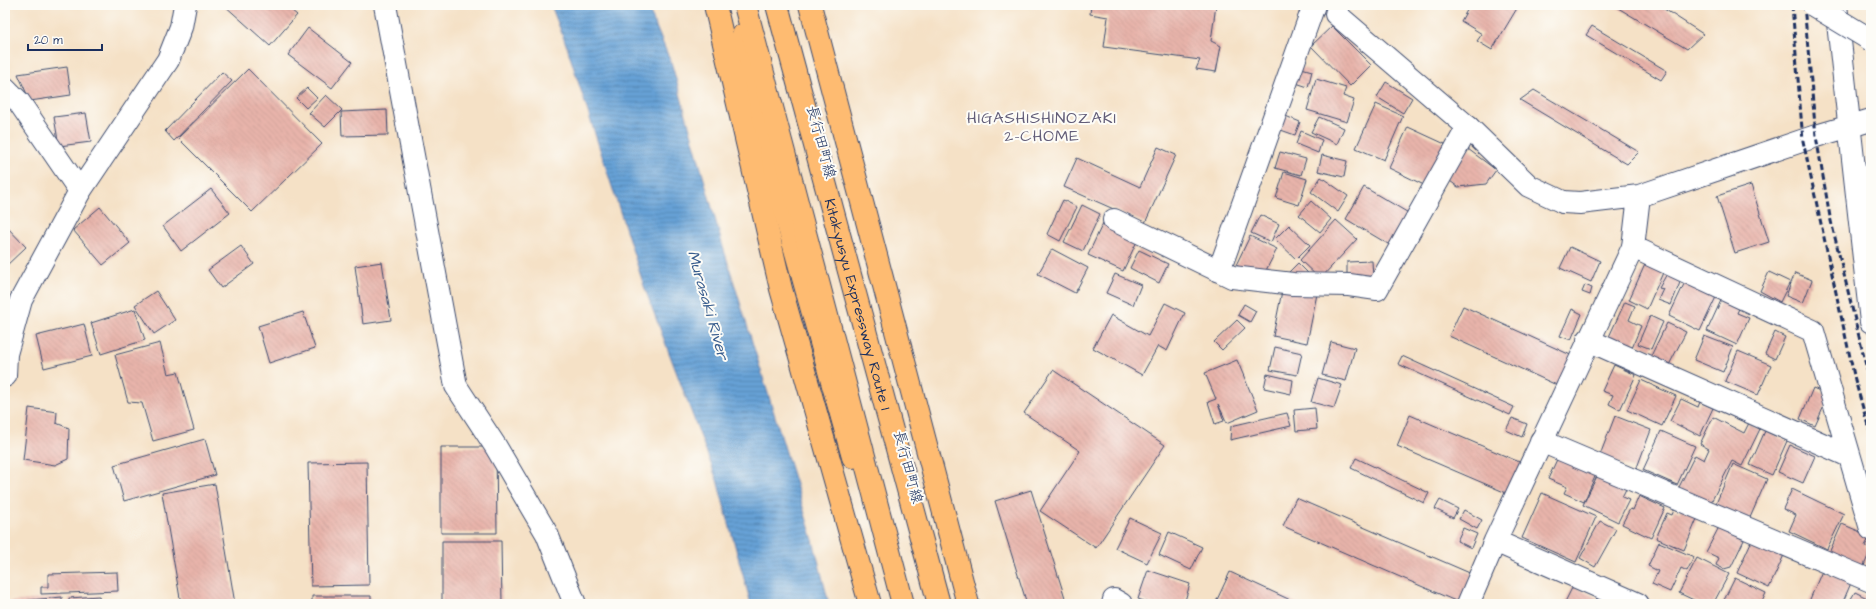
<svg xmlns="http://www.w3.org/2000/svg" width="1876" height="609" viewBox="0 0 1876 609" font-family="'Architects Daughter','Klee One',sans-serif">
  <defs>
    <pattern id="water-rules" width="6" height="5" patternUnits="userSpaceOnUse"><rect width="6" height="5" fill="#66a1d6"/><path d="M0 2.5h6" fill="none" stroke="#5384b1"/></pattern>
    <pattern id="building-back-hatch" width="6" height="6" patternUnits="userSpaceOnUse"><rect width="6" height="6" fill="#e8b4aa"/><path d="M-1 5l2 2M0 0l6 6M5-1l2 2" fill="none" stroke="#c69b95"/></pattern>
  </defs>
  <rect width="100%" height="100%" fill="#fdfcf7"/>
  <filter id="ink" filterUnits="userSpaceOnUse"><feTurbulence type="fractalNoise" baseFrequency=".025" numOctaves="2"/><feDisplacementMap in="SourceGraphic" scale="8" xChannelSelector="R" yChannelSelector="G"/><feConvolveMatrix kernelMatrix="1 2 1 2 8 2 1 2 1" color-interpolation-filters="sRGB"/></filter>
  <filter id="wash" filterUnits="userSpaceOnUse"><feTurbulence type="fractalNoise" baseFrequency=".012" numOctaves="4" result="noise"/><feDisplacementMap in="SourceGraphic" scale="16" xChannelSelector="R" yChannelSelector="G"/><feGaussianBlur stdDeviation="0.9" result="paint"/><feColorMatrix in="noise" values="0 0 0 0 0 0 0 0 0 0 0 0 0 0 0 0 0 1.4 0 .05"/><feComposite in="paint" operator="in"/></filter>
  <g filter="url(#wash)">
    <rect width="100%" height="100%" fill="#f5e1c6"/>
    <path fill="url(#water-rules)" stroke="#40689a" d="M551,5H647L672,65L723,247L813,540L829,604H751L717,480L645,289L567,47Z"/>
    <g id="blocks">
      <path fill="url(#building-back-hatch)" d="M224,5H285L297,15L270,46Z
        M1091,5H1216L1211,41L1221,46L1216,72L1196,69L1200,60L1104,47L1108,17L1090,14Z
        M1470,5H1519L1492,50L1477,41L1482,34L1461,21Z
        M1613,5H1658L1703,34L1687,49Z
        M1332,26L1371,65L1350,86L1311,46Z
        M1592,26L1667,71L1661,80L1586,35Z
        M308,28L352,62L332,88L288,55Z
        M67,67L71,95L30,101L18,74Z
        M1298,67L1312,71L1308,87L1293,82Z
        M248,69L322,144L252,212L178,138Z
        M222,72L232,81L174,141L165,131Z
        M1316,79L1346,88L1343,96L1354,100L1347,122L1307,110Z
        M1386,82L1412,98L1403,113L1377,97Z
        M307,88L317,98L306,108L296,98Z
        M1534,90L1639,152L1627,164L1520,100Z
        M326,95L342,110L325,127L309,113Z
        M1376,104L1403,116L1384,160L1356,148Z
        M387,110L388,135L342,136L341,112Z
        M86,113L91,142L59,146L54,117Z
        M1283,115L1300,122L1295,135L1278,129Z
        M1319,117L1344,128L1337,144L1311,132Z
        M1408,127L1445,144L1426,186L1389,168Z
        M1301,131L1322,140L1318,153L1296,144Z
        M1158,147L1176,155L1145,223L1064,187L1077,158L1140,187Z
        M1468,149L1496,170L1486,184L1458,187L1446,178Z
        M1280,152L1306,159L1301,175L1275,168Z
        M1322,155L1347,161L1344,177L1318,171Z
        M1284,172L1307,179L1299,205L1276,198Z
        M1321,177L1348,196L1338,212L1311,192Z
        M1751,185L1769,242L1735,253L1717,196Z
        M1364,187L1412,215L1393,247L1346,219Z
        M211,189L230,213L181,251L163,226Z
        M1063,200L1077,207L1060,241L1047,234Z
        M1311,201L1331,219L1320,232L1299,215Z
        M1082,205L1100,214L1083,251L1064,242Z
        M100,207L130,243L103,265L73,230Z
        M1260,215L1279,224L1271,242L1251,233Z
        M1336,220L1357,239L1320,279L1300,260Z
        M1103,223L1138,239L1123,271L1088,255Z
        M5,225L26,247L5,267Z
        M1289,225L1310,245L1296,259L1275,239Z
        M1250,236L1277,249L1262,278L1236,265Z
        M241,246L254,264L221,288L208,270Z
        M1570,247L1600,261L1591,282L1560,268Z
        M1052,249L1088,268L1075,293L1038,274Z
        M1139,250L1168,264L1159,283L1130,268Z
        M1647,260L1665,268L1647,309L1629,300Z
        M1372,261L1373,278H1347V262Z
        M382,262L391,320L363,324L355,266Z
        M1298,263L1312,277L1287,274Z
        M1669,270L1683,275L1671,305L1658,300L1663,289L1659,288Z
        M1769,272L1790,282L1780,302L1760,291Z
        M1795,273L1812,280L1803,303L1786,296Z
        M1115,274L1141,285L1133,305L1106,293Z
        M1685,282L1716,297L1700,331L1669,316Z
        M1585,285L1592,288L1590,295L1582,292Z
        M1283,286L1317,294L1307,343L1273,336Z
        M156,291L175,320L154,334L135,305Z
        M1723,296L1741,304L1737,313L1749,318L1737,345L1707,331Z
        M1625,302L1635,306L1629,320L1641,326L1630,352L1607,341Z
        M1165,303L1185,313L1167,351L1158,346L1142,375L1093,348L1111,315L1148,336Z
        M1244,304L1256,311L1250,322L1238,315Z
        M1463,306L1575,357L1561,387L1449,336Z
        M135,309L145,340L101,354L91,323Z
        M1572,309L1582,314L1571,340L1560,336Z
        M303,312L315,348L269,363L258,326Z
        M1650,316L1663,322L1651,349L1638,344Z
        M1237,320L1245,328L1222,350L1214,342Z
        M1667,323L1686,332L1669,365L1651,356Z
        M84,324L92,356L44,368L36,336Z
        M1775,332L1785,337L1775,359L1765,354Z
        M1704,336L1733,347L1723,372L1694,360Z
        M1331,342L1355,348L1346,381L1322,375Z
        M160,343L168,374L178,372L194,430L153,441L142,403L128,402L115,355Z
        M1275,347L1302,353L1297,375L1270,370Z
        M1738,351L1771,365L1758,395L1725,381Z
        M1402,356L1514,407L1510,415L1398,364Z
        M1237,360L1258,410L1227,423L1218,404L1224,421L1215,424L1208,402L1216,399L1205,373Z
        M1614,365L1636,375L1620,410L1609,404L1613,395L1602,391Z
        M1053,370L1165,445L1096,548L1040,511L1080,451L1024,413Z
        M1267,374L1293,380L1291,394L1264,388Z
        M1318,378L1342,385L1334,408L1311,402Z
        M1641,380L1676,396L1662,426L1627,410Z
        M1813,388L1829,395L1815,426L1800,419Z
        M1681,399L1698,407L1700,402L1713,408L1700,436L1670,421Z
        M29,408L57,412L56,423L69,428L68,459L55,465L23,460Z
        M1315,408L1317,429L1296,431L1294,410Z
        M1287,413L1291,426L1230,440L1231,426Z
        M1410,415L1524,464L1511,495L1397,446Z
        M1615,416L1651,430L1636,470L1600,455Z
        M1713,417L1744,433L1749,423L1760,429L1742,466L1732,461L1710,504L1678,489L1695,455L1704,460L1709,449L1700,444Z
        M1512,418L1527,424L1522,437L1506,430Z
        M1661,431L1695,446L1677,485L1643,470Z
        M1765,431L1787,441L1772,475L1750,465Z
        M205,439L215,475L124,501L114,465Z
        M1790,445L1815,456L1803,483L1778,472Z
        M441,447H496L497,533H441Z
        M1559,455L1597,472L1584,502L1564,493L1567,487L1548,479Z
        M1356,458L1429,493L1424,503L1351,468Z
        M367,462L369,585L311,586L308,463Z
        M1733,464L1767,479L1749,520L1715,506Z
        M1600,470L1629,483L1622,497L1629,500L1618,522L1583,505Z
        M215,484L235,604H181L162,493Z
        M1792,489L1844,514L1827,549L1789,531L1796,515L1783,509Z
        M1031,490L1067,604H1027L995,501Z
        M1542,493L1596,517L1576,562L1522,538Z
        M1639,496L1665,508L1651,538L1622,524L1630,509L1633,510Z
        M1296,498L1472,574L1460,603L1283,526Z
        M1440,500L1458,509L1453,518L1435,509Z
        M1682,507L1699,514L1684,550L1656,538L1667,513L1672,515L1674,510L1680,512Z
        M1464,510L1482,520L1477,529L1459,519Z
        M1130,518L1162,533L1147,563L1115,548Z
        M1600,521L1616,529L1595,567L1580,558Z
        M1842,524L1870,536L1865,546L1871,549L1863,568L1829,553Z
        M1719,527L1744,540L1731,567L1724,569L1716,565L1719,558L1706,552Z
        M1463,528L1477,534L1471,548L1457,541Z
        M1169,532L1202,547L1191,570L1159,555Z
        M1752,540L1784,555L1769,588L1737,573Z
        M442,541H501L502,604H442Z
        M1659,542L1694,557L1687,571L1681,568L1670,592L1652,584L1658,571L1648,566Z
        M1697,558L1729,574L1713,604H1702L1679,593Z
        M1148,570L1190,584L1184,604H1152L1138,599Z
        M1822,571L1851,583L1842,604H1808Z
        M117,572L118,591L41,594V587H48V574Z
        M1230,572L1299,604H1215Z
        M1735,578L1766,593L1761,604H1722Z
        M1573,586L1597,598L1594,604H1564Z
        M1855,592L1871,600V604H1848Z
        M99,596L100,604H69V598Z
        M312,596H371V604H312Z
        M62,597V604H10V602Z"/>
    </g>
  </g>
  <g filter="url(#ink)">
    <use href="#blocks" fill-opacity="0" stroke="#3c4a6e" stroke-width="1"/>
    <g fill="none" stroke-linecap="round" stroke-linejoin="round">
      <g stroke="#3c4a6e" stroke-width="24">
        <path id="minor" d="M385,5L456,386L496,447L547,534L575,604
          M1836,5L1871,322
          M5,88L19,102L80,191
          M1639,196L1633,247L1813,331L1871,529
          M1563,202L1580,203L1639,196L1816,136L1871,120
          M1114,220L1232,277L1293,284L1349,285L1377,289L1468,127
          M1219,271L1314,5
          M1588,340L1849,456
          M1541,441L1871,581
          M1113,604L1114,600L1121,604"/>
      </g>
      <g stroke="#3c4a6e" stroke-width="24">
        <path id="tertiary" d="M1336,14L1468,127L1529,186L1563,202
          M5,376L6,354L21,300L80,191L168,60L181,27L185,5
          M1495,541L1638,604
          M1468,604L1495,541L1633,247"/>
      </g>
      <g stroke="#3c4a6e" stroke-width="24">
        <path id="primary" d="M743,35L778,188L853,457"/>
      </g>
      <g stroke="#3c4a6e" stroke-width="24">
        <g id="motorway">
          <path d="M715,5L781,289L870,604"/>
          <path d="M745,5L903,604"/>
          <path id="s1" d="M777,5L939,604"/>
          <path d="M810,5L968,604"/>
        </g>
      </g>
      <use href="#minor" stroke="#fff" stroke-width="22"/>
      <use href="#tertiary" stroke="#fff" stroke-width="22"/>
      <use href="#primary" stroke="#febb71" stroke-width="22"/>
      <use href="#motorway" stroke="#febb71" stroke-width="22"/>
      <path stroke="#1b2f5e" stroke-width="3" stroke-dasharray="6 3" stroke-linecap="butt" d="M1792,5L1803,141L1855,380L1871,436
        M1804,5L1816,136L1830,217L1871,386"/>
      <g stroke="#3c4a6e" stroke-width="24" stroke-linecap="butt">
        <path id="tertiary-bridge" d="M1813,5L1871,40"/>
      </g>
      <use href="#tertiary-bridge" stroke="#fff" stroke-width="22"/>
    </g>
  </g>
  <g text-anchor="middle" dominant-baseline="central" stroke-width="4" stroke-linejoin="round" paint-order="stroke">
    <g font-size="15" fill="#1b2f5e" stroke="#fdfcf7">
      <text transform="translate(821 142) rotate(75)">長行田町線</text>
      <text stroke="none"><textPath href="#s1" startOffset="310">Kitakyusyu Expressway Route 1</textPath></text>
      <text transform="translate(908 467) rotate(75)">長行田町線</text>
    </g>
    <g font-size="16" letter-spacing="1" fill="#635e79" stroke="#fdfcf7">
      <text x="1042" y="118">HIGASHISHINOZAKI<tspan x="1042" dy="18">2-CHOME</tspan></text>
    </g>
    <g font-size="16" font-style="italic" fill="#395d8e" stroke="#fdfcf7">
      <text transform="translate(708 305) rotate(74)">Murasaki River</text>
    </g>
  </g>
  <rect width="1876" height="609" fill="none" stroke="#fdfcf7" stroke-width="20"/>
  <path d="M28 44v6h74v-6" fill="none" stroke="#1b2f5e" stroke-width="2"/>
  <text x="34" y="44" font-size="12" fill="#1b2f5e" stroke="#fdfcf7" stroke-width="3" paint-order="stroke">20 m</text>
</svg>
